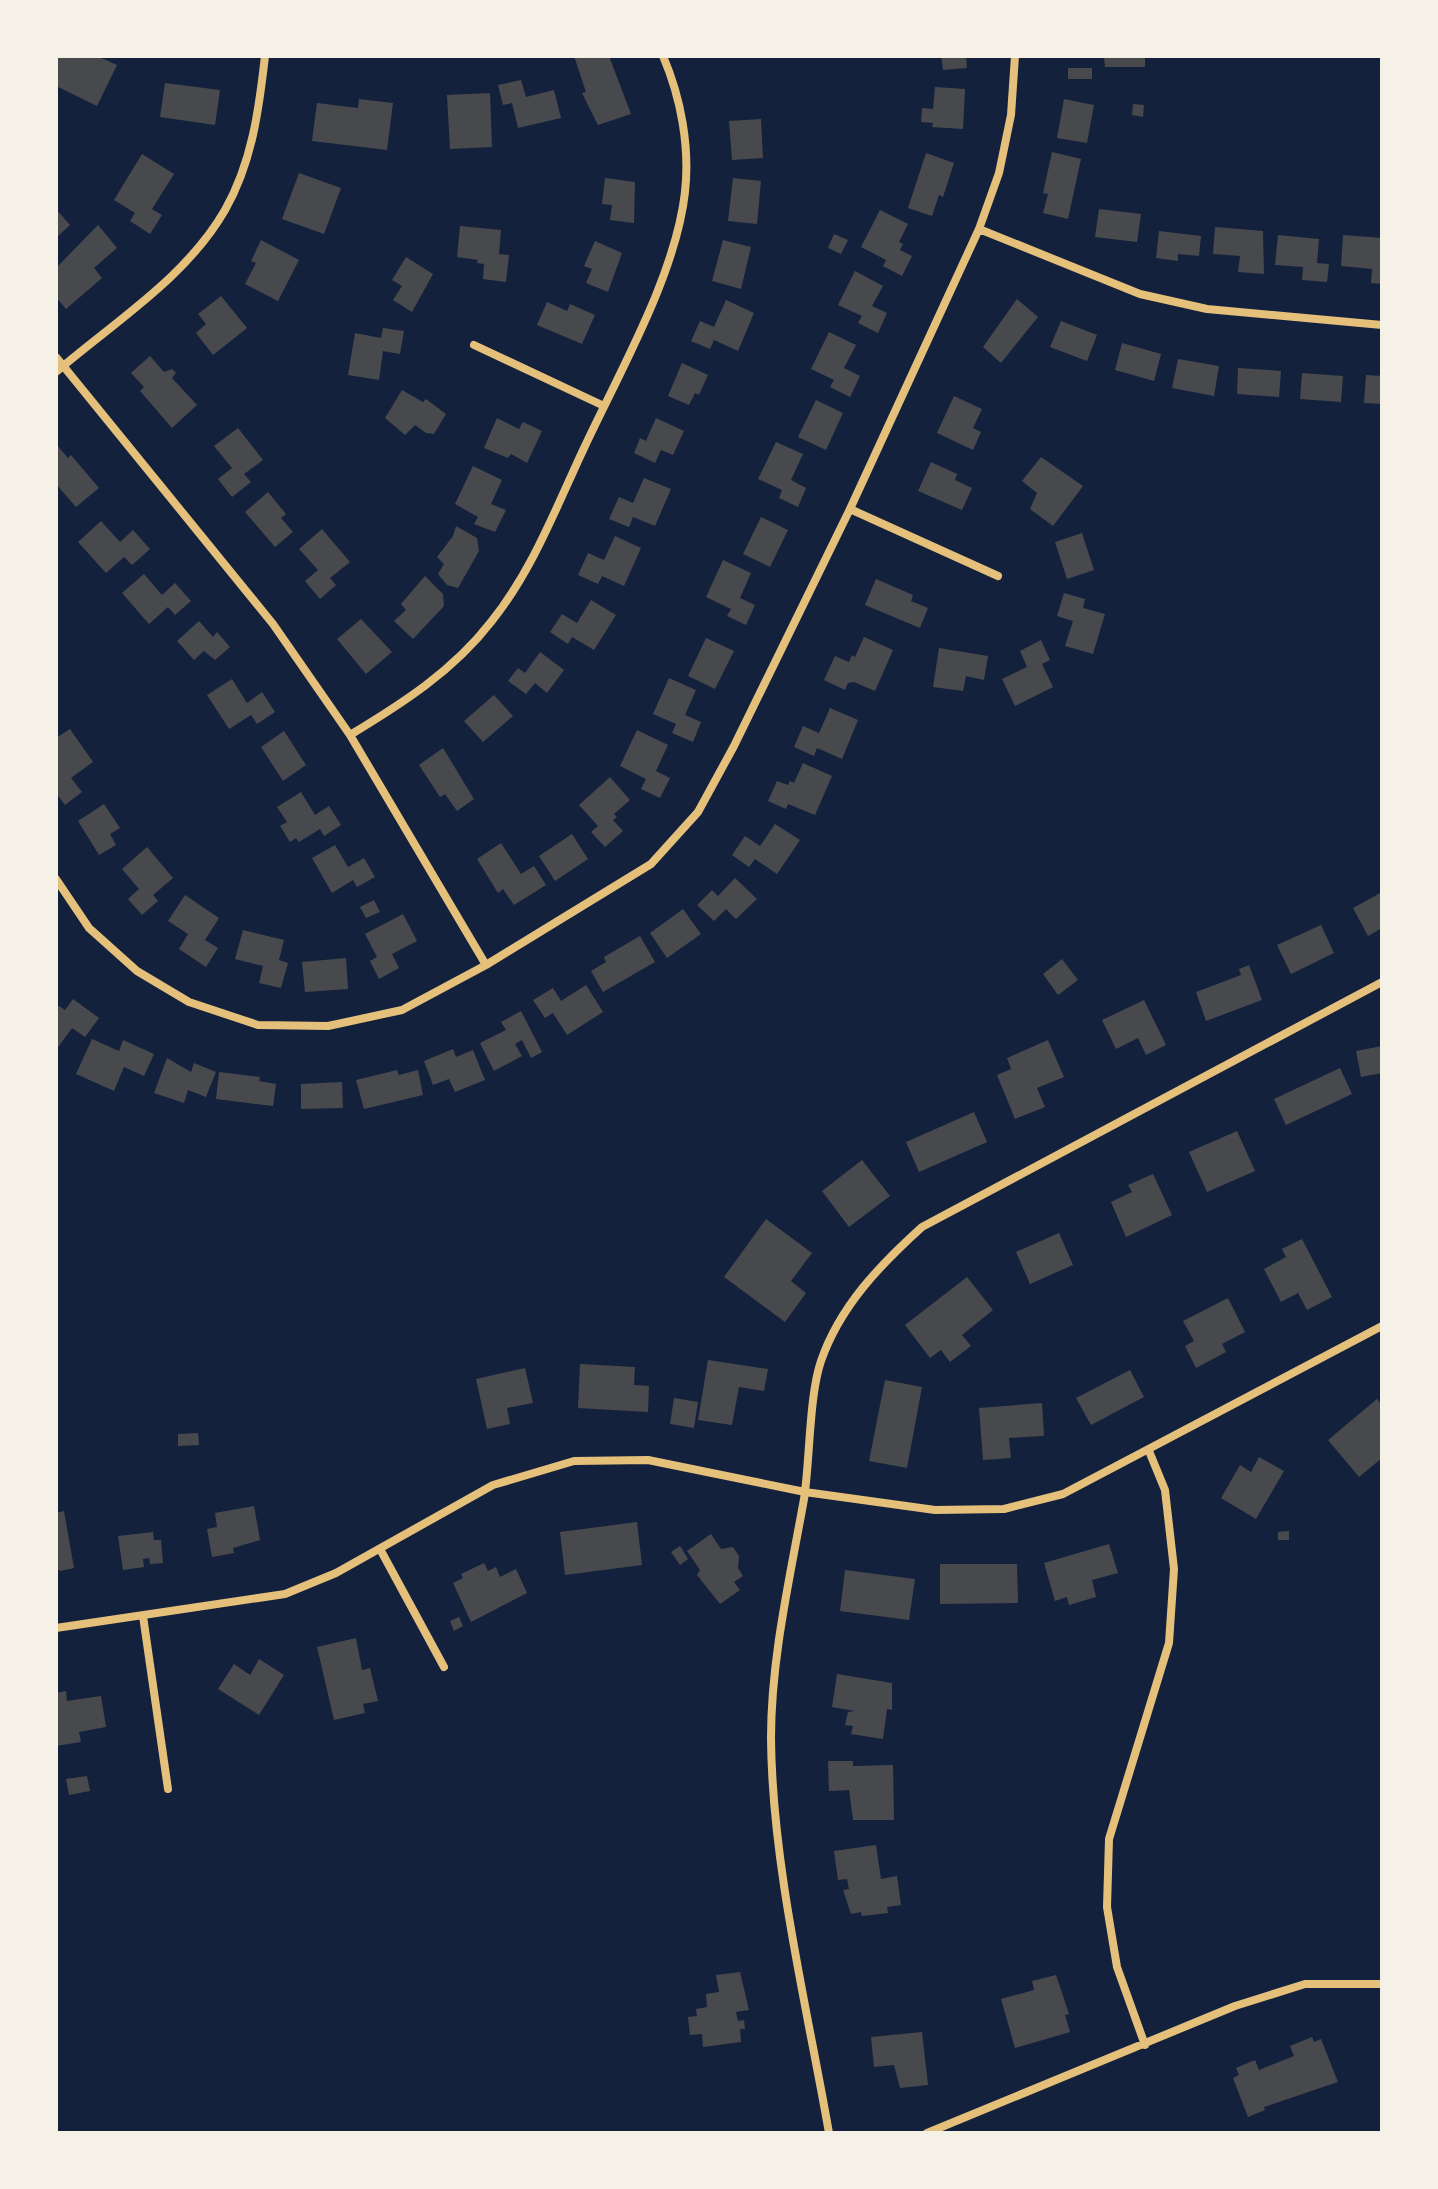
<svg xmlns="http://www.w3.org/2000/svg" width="1438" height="2189" viewBox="0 0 1438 2189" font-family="Figtree,sans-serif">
  <rect width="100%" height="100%" fill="#14213d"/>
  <path fill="#48494c" d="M56,56H97L117,65L97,106L56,86Z
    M574,56H609L631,114L598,125L582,93L586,92Z
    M941,56H966L967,68L943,70Z
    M1104,56H1145V67H1105Z
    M1068,68H1092V79H1068Z
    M521,80L526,97L554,90L561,118L518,128L512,103L503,105L498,85Z
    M165,83L220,90L215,125L160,117Z
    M935,87L965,89L963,129L932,127L933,123L921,122L922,108L933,109Z
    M490,93L492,147L450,149L447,95Z
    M359,99L393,103L387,150L312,141L317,103L358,108Z
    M1064,99L1094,105L1087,143L1057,138Z
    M1133,104L1144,105L1143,117L1132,115Z
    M761,119L763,158L732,160L729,121Z
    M1052,152L1081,159L1068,219L1043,213L1048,194L1043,193Z
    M926,153L954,163L943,197L939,195L932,216L908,208Z
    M142,154L174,174L152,209L162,215L150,234L130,221L135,213L114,200Z
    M299,173L341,188L324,234L282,219Z
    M605,178L635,182L634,223L610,220L612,205L602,204Z
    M733,178L761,181L757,224L728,221Z
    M56,209L70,225L56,238Z
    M1099,209L1141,214L1137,242L1095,237Z
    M880,210L908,224L899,242L903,244L900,250L912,256L902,276L883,266L886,260L861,247Z
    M98,225L117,248L94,268L102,278L66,309L56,297V268Z
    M460,226L501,230L499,254L509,255L506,282L483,279L484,264L477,263L478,260L457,257Z
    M1215,227L1263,231L1264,274L1238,272L1240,256L1213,254Z
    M1159,231L1201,236L1199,256L1178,254V261L1156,258Z
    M834,234L848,240L841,254L828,248Z
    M1278,235L1319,239L1317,263L1329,264L1327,282L1302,280L1303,267L1275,265Z
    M1343,235L1382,238V284L1371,283L1372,269L1341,266Z
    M261,240L299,260L278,301L245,284L256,263L251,261Z
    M723,240L751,247L741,289L712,281Z
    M595,241L622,253L608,292L586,283L592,269L584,266Z
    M406,257L433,274L412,312L393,300L402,286L392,280Z
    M855,271L883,286L872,306L887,313L878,333L858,323L862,316L838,305Z
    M221,296L247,328L213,355L196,333L206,324L198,314Z
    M1017,299L1038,317L1001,363L983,347Z
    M726,300L754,313L738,351L714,340L710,349L691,341L700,321L714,327Z
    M547,302L567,311L570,304L595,315L582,344L537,325Z
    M1061,321L1097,335L1087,361L1050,347Z
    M383,328L404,331L400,354L383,351L379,380L348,375L355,333L381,338Z
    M829,332L856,345L844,368L860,376L850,397L830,387L834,380L811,369Z
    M1122,343L1161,354L1154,381L1115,370Z
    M150,356L164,372L172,369L176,373L172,378L197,405L172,428L140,391L144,387L131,373Z
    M1178,359L1219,366L1214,396L1172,388Z
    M682,363L708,375L699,395L695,393L689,405L668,396Z
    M1238,368L1281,371L1279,397L1237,394Z
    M1302,373L1343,376L1341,402L1300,399Z
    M1366,375L1382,376V404L1364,403Z
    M402,390L423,402L426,399L446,414L434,434L426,433L415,425L405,435L385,418Z
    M954,396L982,409L973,428L981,432L973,450L937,433Z
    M816,400L843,413L826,450L798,437Z
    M497,418L519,429L523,422L542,431L527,463L511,454L508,458L484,448Z
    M656,418L684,431L673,455L661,450L655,463L634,453L640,438L646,441Z
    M238,428L263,460L244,474L251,482L232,497L218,479L232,468L214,446Z
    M776,442L803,454L791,480L806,488L798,507L779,498L782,490L758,479Z
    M56,444L68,458L71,455L99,488L76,507L56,484Z
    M1041,457L1083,486L1053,526L1030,509L1037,493L1022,481Z
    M931,462L957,474L955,480L972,488L962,510L918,491Z
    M473,466L502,480L491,504L506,510L495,532L474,524L478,517L455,504Z
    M644,478L671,489L655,526L633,517L629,527L609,519L619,497L633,503Z
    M268,492L286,514L281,518L293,532L275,547L245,512Z
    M761,517L788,530L770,567L743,554Z
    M101,521L120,542L133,530L150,549L132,565L124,557L106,573L78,542Z
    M456,526L477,538L479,551L458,588L447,585L438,574L444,564L437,557L453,536Z
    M322,529L350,562L330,578L336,585L320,599L305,581L318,570L299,549Z
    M1082,533L1094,570L1067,579L1055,542Z
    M615,536L641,548L624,586L602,576L598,584L578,575L588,553L604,560Z
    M723,560L751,573L740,598L755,605L746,625L727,616L731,609L706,597Z
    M144,574L162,595L175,583L191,601L175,615L168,607L149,624L122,593Z
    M425,576L443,594L444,606L413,639L394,621L406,610L401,604Z
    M876,579L913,595L911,601L928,608L920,628L865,605Z
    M1064,593L1085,599L1083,608L1105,614L1093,654L1065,646L1073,621L1057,616Z
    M591,600L616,615L594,650L572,637L568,644L550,632L562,614L577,623Z
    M361,619L392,652L366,674L337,639Z
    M199,621L213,637L217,632L230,647L215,660L204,651L194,660L177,641Z
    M864,637L893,650L875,691L854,682L848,683L845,690L824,680L835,656L849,662L852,655L855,657Z
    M706,638L734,651L715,689L688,676Z
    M1041,640L1050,660L1042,664L1053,687L1015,706L1002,679L1027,667L1020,651Z
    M939,648L988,656L984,680L966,676L963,691L933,687Z
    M540,652L564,670L547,693L535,683L526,694L508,681L518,668L525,673Z
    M669,678L696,690L685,715L701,722L693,742L672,733L676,724L653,714Z
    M232,679L247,703L262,692L275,712L257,724L251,715L229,729L207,695Z
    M494,695L513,716L483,742L464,721Z
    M830,708L858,720L842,759L817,748L814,756L794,747L803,726L819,733Z
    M70,729L93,762L71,778L82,792L65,805L56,793V738Z
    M637,730L668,745L656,771L670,778L660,798L641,789L646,779L620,766Z
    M284,731L306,765L283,781L261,747Z
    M443,748L474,799L457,811L445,794L440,797L419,765Z
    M803,763L832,776L815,815L788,804L786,809L768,801L777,781L788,785L790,781L794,783Z
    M610,777L630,800L614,814L617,817L613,820L623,831L605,847L591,832L598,826L579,805Z
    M301,792L315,815L329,806L341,825L324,836L320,829L299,842L296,838L290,842L280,826L287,822L277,807Z
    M104,804L120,828L110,834L116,845L99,855L78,821Z
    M775,824L800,840L777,874L755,859L749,867L732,855L745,836L760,846Z
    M572,834L588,859L555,881L539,856Z
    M501,843L521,874L534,866L546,885L514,905L503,889L498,893L477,859Z
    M335,845L348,867L364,858L375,877L357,887L353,880L332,893L312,858Z
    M147,847L173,878L153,895L158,901L142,915L128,899L139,889L122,869Z
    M735,878L757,899L736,919L726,909L714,921L697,905L712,890L718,896Z
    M1382,892V928L1368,936L1353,908Z
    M185,895L219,918L205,940L218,948L206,967L179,949L188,934L168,921Z
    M374,900L380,912L366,918L360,907Z
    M683,909L701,934L667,958L650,933Z
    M403,914L417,941L392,954L399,968L379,979L370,961L377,957L365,934Z
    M1321,925L1334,953L1291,974L1277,945Z
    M243,930L284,940L279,960L288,963L281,988L259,983L263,966L235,959Z
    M640,936L655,962L603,992L591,971L606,962L604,957Z
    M346,958L348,989L305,992L302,962Z
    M1062,959L1078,980L1058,995L1043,974Z
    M1249,965L1262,1000L1206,1021L1196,992L1241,975L1239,969Z
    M586,985L603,1012L567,1035L553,1013L545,1018L533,1000L553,988L561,1001Z
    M73,999L99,1018L85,1037L72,1028L56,1050V1008L59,1006L65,1010Z
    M1144,1000L1166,1045L1146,1055L1138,1038L1116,1049L1102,1020Z
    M521,1011L542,1052L531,1058L522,1040L515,1044L522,1056L494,1071L480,1043L506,1030L501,1022Z
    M92,1039L119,1051L123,1040L154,1054L144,1076L124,1067L114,1091L76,1074Z
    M1048,1040L1064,1077L1037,1088L1045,1107L1015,1119L997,1075L1011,1069L1007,1058Z
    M1382,1046V1073L1361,1077L1356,1051Z
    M453,1049L456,1057L473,1050L485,1080L455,1092L449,1079L433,1085L424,1061Z
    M167,1058L191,1072L194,1063L216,1072L206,1097L188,1090L184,1103L154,1093Z
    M1340,1068L1352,1094L1286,1125L1274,1099Z
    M397,1070L399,1075L418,1070L423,1095L364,1109L356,1080Z
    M219,1072L260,1077L259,1081L276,1084L273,1106L216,1099Z
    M342,1082L343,1108L301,1109V1084Z
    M974,1112L987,1142L919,1172L906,1142Z
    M1237,1131L1255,1171L1207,1192L1189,1152Z
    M862,1160L890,1196L849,1227L822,1191Z
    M1153,1174L1172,1215L1126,1237L1111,1202L1132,1192L1128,1185Z
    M766,1219L812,1253L791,1281L806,1293L785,1322L724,1277Z
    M1059,1233L1073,1265L1030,1284L1016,1252Z
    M1302,1239L1332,1297L1307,1310L1298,1293L1281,1302L1264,1269L1286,1257L1282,1249Z
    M967,1277L993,1310L962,1335L971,1346L950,1362L941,1350L930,1358L905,1325Z
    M1228,1298L1245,1332L1222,1344L1226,1352L1196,1368L1185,1346L1194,1341L1183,1321Z
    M708,1360L768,1369L764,1391L739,1387L732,1425L698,1420Z
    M580,1364L635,1367L634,1385L649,1386L648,1412L578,1408Z
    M525,1368L533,1403L507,1408L510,1424L487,1429L476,1379Z
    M1130,1370L1144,1397L1091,1425L1076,1398Z
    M885,1380L922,1387L907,1468L869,1461Z
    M674,1398L698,1402L694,1428L670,1424Z
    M1377,1399L1382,1405V1458L1359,1477L1328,1440Z
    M1042,1403L1044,1436L1009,1438L1011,1458L983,1460L979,1408Z
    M198,1433L199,1445L178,1446V1434Z
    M1259,1457L1284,1471L1256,1519L1221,1498L1240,1465L1251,1472Z
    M254,1506L260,1540L233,1548L234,1553L212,1557L207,1529L217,1527L215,1513Z
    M64,1511L74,1568L60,1571L56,1567V1513Z
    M637,1522L642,1565L565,1575L560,1532Z
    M1289,1531V1540H1278V1532Z
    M153,1532L154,1540H161L163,1563L150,1564L149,1558L143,1559L144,1567L123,1570L118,1536Z
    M711,1534L721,1549L733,1547L739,1556L738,1568L743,1576L734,1582L740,1590L720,1604L697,1575L700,1570L687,1551Z
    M1109,1544L1118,1573L1092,1580L1096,1597L1069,1605L1067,1597L1055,1601L1044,1563Z
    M680,1546L688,1559L680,1565L671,1552Z
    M484,1563L488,1571L496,1567L500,1577L516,1569L527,1593L471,1622L453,1583L463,1578L461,1574Z
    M940,1564H1017L1018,1603L940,1604Z
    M845,1570L915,1579L909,1620L840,1611Z
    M459,1617L463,1626L454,1631L450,1621Z
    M356,1638L362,1670L370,1668L378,1701L363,1704L365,1713L334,1720L317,1647Z
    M259,1659L284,1675L259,1715L218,1689L234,1664L250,1675Z
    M837,1674L892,1683V1710L887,1709L883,1739L851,1734L853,1726L845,1725L848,1712L855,1711L832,1707Z
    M66,1691L67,1701L101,1696L106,1727L79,1732L81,1742L56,1746V1693Z
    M828,1761H853V1766L893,1765L894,1820H853L849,1790L829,1791Z
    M87,1776L90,1791L69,1795L66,1779Z
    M876,1845L881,1879L897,1876L901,1905L887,1907L888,1913L862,1916L861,1912L851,1914L843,1890L849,1889L847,1879L838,1880L834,1851Z
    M740,1972L749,2010L736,2012L738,2021L744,2020L745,2029H740L741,2042L703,2047L702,2034L690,2035L688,2017L697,2016L696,2009L707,2007L706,1994L719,1992L716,1975Z
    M1056,1975L1069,2014L1065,2015L1070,2032L1015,2048L1001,1999L1034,1990L1032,1981Z
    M922,2032L928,2085L900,2088L894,2065L874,2067L871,2037Z
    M1312,2037L1314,2042L1321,2039L1338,2082L1264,2107L1265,2110L1248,2117L1233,2078L1239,2075L1236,2068L1255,2060L1259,2070L1294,2056L1290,2046Z"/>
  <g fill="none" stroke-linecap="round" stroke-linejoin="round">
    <path stroke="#e5c07b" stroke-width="8" d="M979,229L1140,294L1207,309L1382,325
      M474,345L604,406
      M56,357L273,624L350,735L486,965
      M56,372C114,322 186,278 225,210C252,163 259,109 265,56
      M850,509L998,576
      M350,735C403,703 453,671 491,622C533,570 557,505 585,446C620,371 676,274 685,192C690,147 681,98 663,56
      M56,879L89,928L137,971L189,1002L258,1025L328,1026L402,1010L486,965L651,864L698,812L734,746L850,509L979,229L999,173L1011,115L1015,56
      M380,1549L444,1667
      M143,1616L168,1789
      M56,1628L285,1594L336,1573L493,1485L574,1461L648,1460L805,1492L935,1510L1004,1509L1063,1494L1382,1326
      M1145,2045L1117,1967L1107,1907L1109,1839L1169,1643L1174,1569L1165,1490L1149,1451
      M829,2133C807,2007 772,1865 771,1738C771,1659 790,1577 804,1499C810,1460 809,1396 821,1361C840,1306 880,1265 922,1227L1382,982
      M927,2133L1235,2006L1305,1984H1382"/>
  </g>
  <rect width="1438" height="2189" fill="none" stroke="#f6f1e7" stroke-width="116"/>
</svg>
